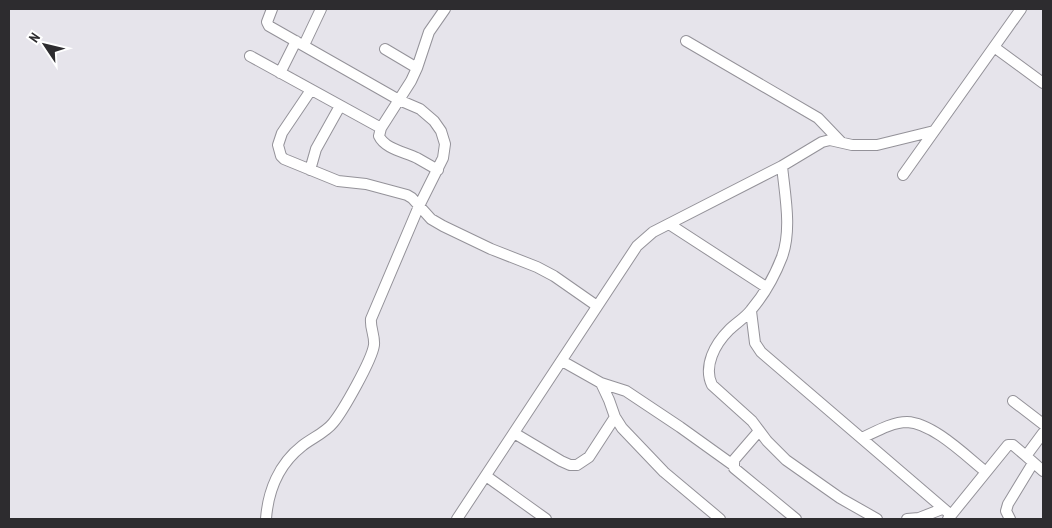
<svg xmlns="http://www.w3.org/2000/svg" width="1052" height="528" viewBox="0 0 1052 528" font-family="'PT Sans Narrow',sans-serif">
  <rect width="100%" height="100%" fill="#e6e4eb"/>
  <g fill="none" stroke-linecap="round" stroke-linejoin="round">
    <g stroke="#949299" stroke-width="12">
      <path id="street" d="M686,41L818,118L841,142
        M304,45L321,9
        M994,47L1043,83
        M385,49L417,68
        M250,56L381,128
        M280,73L296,41
        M311,90L282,133L278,145L281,156L284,159L338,181L366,184L407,195L412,198L431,219L443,226L491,249L537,267L554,276L597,306
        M782,166C785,196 792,229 782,257C775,275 764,295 751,310C745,318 736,323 729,330C715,344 703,366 712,385L752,421L767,441L786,460L840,498L877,519
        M310,170L316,149L340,106
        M438,170C431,166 424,162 417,158C405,152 385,149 379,136L381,128L411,81L417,68L429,32L445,9
        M903,175L1021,9
        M669,224L766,287
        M751,311L755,343L761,352L951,515
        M562,361L601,383L626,391L680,427L733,465
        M601,383L609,400L615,417L622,428L664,472L720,519
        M1013,401L1043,424
        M759,431L734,460V468L796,519
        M514,433L561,461L570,465H577L589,457L615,417
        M1043,433L1026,456L1043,471
        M862,438C875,432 892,422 907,422C933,423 966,456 986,472
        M486,476L546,519
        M266,519C268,491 279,464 302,446C312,438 325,433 333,423C343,411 372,360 374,345C375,336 370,328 371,319L419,206L443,158L445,144L441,131L434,121L420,109L399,100L269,26L267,22L272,9
        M457,519L637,246L653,232L782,166L822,142L830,140L852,145H877L934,131
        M907,519L919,518L942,509
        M948,519L1008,445H1013L1026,456
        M1010,519L1006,511L1008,504L1033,463"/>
    </g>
    <use href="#street" stroke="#fff" stroke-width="10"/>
  </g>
  <rect width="1052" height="528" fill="none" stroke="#2d2c2f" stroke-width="20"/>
  <g transform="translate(45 45) rotate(305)" stroke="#ffffff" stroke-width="4" paint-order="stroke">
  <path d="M0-4L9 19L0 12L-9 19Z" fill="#2d2c2f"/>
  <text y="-8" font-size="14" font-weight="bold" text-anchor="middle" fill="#2d2c2f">N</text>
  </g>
</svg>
